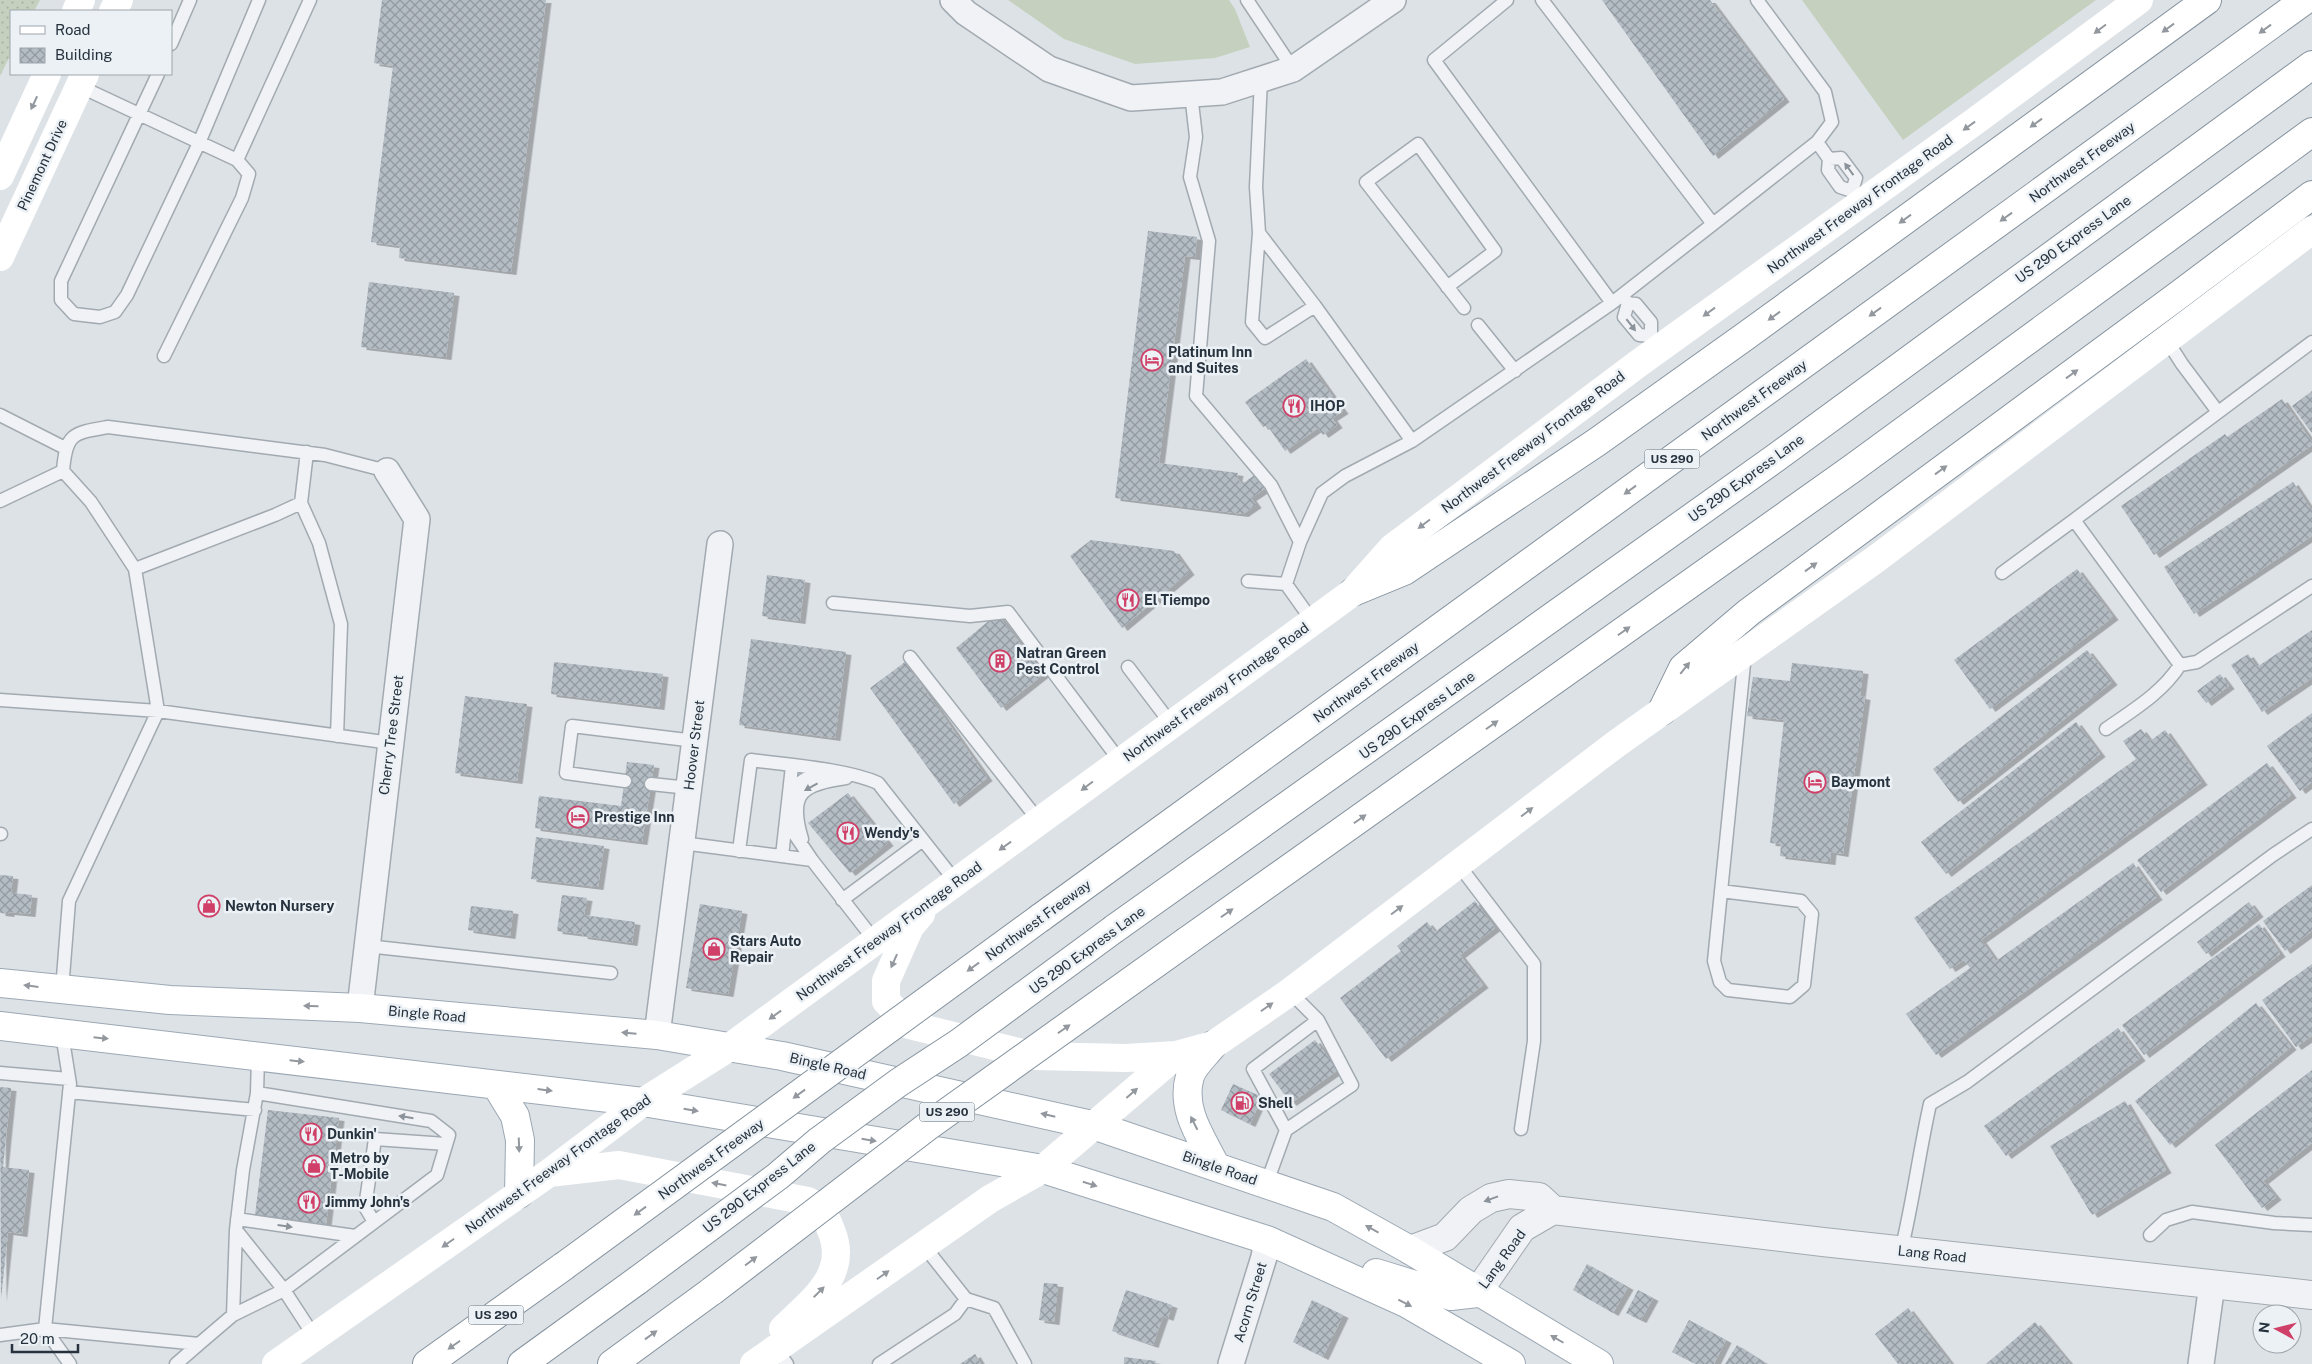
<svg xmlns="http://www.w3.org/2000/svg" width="2312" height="1364" viewBox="0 0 2312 1364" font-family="'Public Sans',sans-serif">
  <defs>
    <pattern id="park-dots" width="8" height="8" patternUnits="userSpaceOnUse" patternTransform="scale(1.25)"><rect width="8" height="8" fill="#c5d1be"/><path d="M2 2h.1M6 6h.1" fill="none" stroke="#a9b4a4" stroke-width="1.8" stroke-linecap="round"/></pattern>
    <pattern id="building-cross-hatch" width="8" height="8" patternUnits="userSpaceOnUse" patternTransform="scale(1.25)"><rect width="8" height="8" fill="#b4bcc4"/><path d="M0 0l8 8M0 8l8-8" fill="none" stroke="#9299a1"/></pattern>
    <filter id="shadow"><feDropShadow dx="5.5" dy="3" stdDeviation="0" flood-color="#0004"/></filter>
  </defs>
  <rect width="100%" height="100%" fill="#dde2e7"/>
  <path fill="#c5d1be" d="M1008,0H1229L1235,9L1250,47L1215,58L1135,64L1064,39Z
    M1802,0H2096L1903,140Z"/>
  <path fill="url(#park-dots)" d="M0,0H40L34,11H11V54L0,76Z"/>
  <path fill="url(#building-cross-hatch)" filter="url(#shadow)" d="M382,0H546L511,272L399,258L400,246L371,242L393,66L374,63Z
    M1602,0H1710L1784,99L1713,156Z
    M1148,231L1197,237L1195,257L1185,256L1159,463L1238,473L1237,478L1242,484L1256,474L1266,488L1251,498L1256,505L1243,514L1115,498Z
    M369,282L454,293L446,357L361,347Z
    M1306,359L1343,411L1332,418L1337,425L1323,435L1318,428L1285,451L1267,425L1263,427L1245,402Z
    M2312,391V433L2292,406Z
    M2282,399L2312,442V445L2154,555L2121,506L2225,434L2227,437Z
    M2293,482L2312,511V536L2194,614L2164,567Z
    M1091,540L1174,551L1189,572L1122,628L1070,556Z
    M2077,569L2113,617L1990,709L1954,660Z
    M767,575L805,580L800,621L762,616Z
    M997,614L1044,674L1001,708L956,648Z
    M2312,630V678L2262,712L2231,665L2248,654L2257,667Z
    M751,639L846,652L835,738L739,725Z
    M2087,650L2112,682L1958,802L1933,769Z
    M554,662L663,674L659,707L551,694Z
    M905,662L987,778L954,804L870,688Z
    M1792,663L1863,671L1860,696L1865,697L1843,854L1831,852L1830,862L1780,856L1781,844L1770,843L1784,720L1747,716L1753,677L1790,681Z
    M2220,674L2229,686L2206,703L2197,691Z
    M465,696L527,704L517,781L455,773Z
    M2312,713V782L2300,791L2267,746Z
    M2076,722L2100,754L1946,874L1921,842Z
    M2141,729L2150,741L2165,730L2202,782L1981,940L1996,961L2133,863L2157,897L1936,1055L1906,1014L1970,968L1964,960L1950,969L1914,918L2136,759L2123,741Z
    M627,762L654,765L642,842L535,828L539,796L621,806Z
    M2267,763L2291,795L2161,892L2137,860Z
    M848,793L888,843L850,873L808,823Z
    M536,837L604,846L598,887L531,879Z
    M0,875L13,876L11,893L32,895L30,914L9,912V914L0,913Z
    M2312,885V931L2285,951L2263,921Z
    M562,895L587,898L584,915L635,922L632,943L582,936L584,923L581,934L557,931Z
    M1475,901L1495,928L1460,955L1483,985L1386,1059L1340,998L1401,951L1397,946L1427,922L1435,932Z
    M2249,902L2258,914L2206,954L2197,942Z
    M700,904L742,911L728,994L686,988Z
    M471,906L513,911L510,936L468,930Z
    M2259,924L2280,954L2144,1055L2122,1025Z
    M2312,964V1036L2296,1047L2262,1000Z
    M2256,1003L2291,1047L2170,1145L2135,1101Z
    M2118,1028L2140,1058L2006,1156L1984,1126Z
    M1315,1040L1338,1070L1291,1103L1269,1074Z
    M2312,1070V1143L2263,1181L2276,1197L2262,1208L2215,1145Z
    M1233,1084L1262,1097L1250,1124L1221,1110Z
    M0,1087L11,1088L3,1167L29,1170L22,1234L8,1232L1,1299Z
    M2125,1101L2166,1170L2092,1215L2050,1146Z
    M268,1110L339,1118L326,1224L255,1215Z
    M1587,1264L1628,1287L1613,1313L1573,1290Z
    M1044,1283L1058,1284L1054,1322L1039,1320Z
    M1126,1290L1172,1305L1168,1318L1163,1316L1153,1345L1112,1331Z
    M1638,1290L1653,1298L1641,1320L1626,1313Z
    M1312,1300L1343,1315L1323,1357L1293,1342Z
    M1908,1308L1951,1364H1898L1875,1334Z
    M1689,1320L1726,1340L1714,1364H1696L1672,1352Z
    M2035,1322L2070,1364H1986Z
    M1737,1345L1767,1364H1725Z
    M975,1354L981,1364H960Z
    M1124,1357L1156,1361L1155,1364H1124Z"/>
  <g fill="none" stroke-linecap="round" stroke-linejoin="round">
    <g stroke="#a2aab1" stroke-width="15">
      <path id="service" d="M1247,0L1293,69
        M1507,0L1434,60L1612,303L1713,224L1542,0
        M1757,0L1825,92L1832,122L1817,142L1829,159L1828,170L1840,187L1852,191L1861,203
        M171,44L190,0
        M158,74L61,281V300L74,314L100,317L115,312L127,295L199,143L259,0
        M1261,79L1256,187L1259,233L1315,306L1412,441
        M79,86L237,160L249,174L242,198L164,356
        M1191,94L1196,137L1190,177L1209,241L1196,396L1271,485L1300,542
        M1829,159L1841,158L1856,178L1852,191
        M237,160L310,0
        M1713,224L1817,142
        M1259,233L1252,322L1265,338L1315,306
        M1447,287L1495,251L1418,144L1366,182L1464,308
        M1622,295L1628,303L1636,304L1651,322V336L1659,348
        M1628,303L1624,317L1639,335L1651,336
        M1478,325L1515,371
        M2166,339L2182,364L2218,412
        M2312,342L2074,520L2180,665L2197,662L2312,586
        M0,415L65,448
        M0,501L63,471
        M301,503L319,543L341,624L337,736
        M135,569L275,515L301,503L307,452
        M2002,573L2074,520
        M1248,581L1286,584L1313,622
        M1286,584L1300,542L1322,493L1345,476L1412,441L1612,303
        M833,603L970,616L1008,612L1120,761
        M910,657L1039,821
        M1128,667L1172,725
        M0,700L158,711L391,743
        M2106,729C2133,710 2162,693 2180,665
        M625,781L566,773L572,726L695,741
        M651,784L689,788
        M789,795C798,781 808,776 823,772
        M787,823L812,860L875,941
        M0,834H1
        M802,839C788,793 802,784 846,778
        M682,843L812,860
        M739,851L751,760C787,765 847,769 878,783L956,882
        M782,856L792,766
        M1458,864L1534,964V1041L1521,1129
        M1721,891L1801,901L1812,914L1804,985L1790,997L1728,990L1720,982L1714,961L1745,654
        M842,900L923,840
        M367,946L611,973
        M62,990L69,901L158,711L135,569L91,502L63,471C66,433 73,433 108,427L325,455L387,471
        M62,1034L70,1084L45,1329L199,1344L233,1315L284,1290L437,1175L449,1135L431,1121L257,1093
        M258,1056L257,1093L243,1170L236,1230L284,1290L314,1336
        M0,1073L69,1079
        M69,1092L255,1110
        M1286,1130L1352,1085L1318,1020
        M1266,1185L1286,1130L1253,1069L1318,1020L1290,992
        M237,1219L355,1236
        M374,1222L365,1207L375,1139L446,1144
        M2150,1235L2166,1220L2192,1212L2274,1223L2312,1225
        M1901,1251C1913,1202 1919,1153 1930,1104L1967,1082L2273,855L2312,829
        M966,1299L994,1308L1025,1364
        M233,1315L236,1230
        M0,1335L45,1329L70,1364
        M776,1349L787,1364
        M176,1364L199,1344
        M879,1364L955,1314L966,1299L924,1246"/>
    </g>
    <g stroke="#a2aab1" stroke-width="28">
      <path id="minor" d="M953,0L966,13L1049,69L1131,98L1222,92L1293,69L1393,0
        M360,1008L417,519L387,471
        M657,1035L720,544
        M1231,1364L1264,1257L1267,1240
        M2201,1364L2212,1284"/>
    </g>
    <g stroke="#a2aab1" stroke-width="30">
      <path id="tertiary" d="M1410,1250L1445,1237L1471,1210L1491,1198L1509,1194L1539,1197L1553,1210
        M1477,1293L1522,1228L1553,1210L1823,1242L2312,1295"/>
    </g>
    <g stroke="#9ca8b3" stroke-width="30">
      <path id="primary" d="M0,983L170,1000L360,1008L657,1035L782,1056L1096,1126L1333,1207L1410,1250L1599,1364
        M0,1026L643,1102L1043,1169L1267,1240L1406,1303L1511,1364
        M1213,1045C1206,1054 1193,1066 1190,1076C1180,1110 1202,1138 1216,1167
        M496,1085L515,1116L520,1140L519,1194
        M1376,1273L1451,1296L1477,1293"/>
    </g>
    <g stroke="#84929e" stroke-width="30">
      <path id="motorway" d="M1353,592L1404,571L1597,442L1747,335L2207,0
        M1662,711L1683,668L1749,612L2176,297L2312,195
        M1040,918L2305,0
        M1114,929L1774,459L2312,65
        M1187,941L1853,468L2312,132
        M427,1364L564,1266
        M522,1364L638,1280
        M612,1364L712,1291"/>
    </g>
    <use href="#service" stroke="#f0f2f5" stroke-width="12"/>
    <use href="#minor" stroke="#f0f2f5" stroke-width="25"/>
    <use href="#tertiary" stroke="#f0f2f5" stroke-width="28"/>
    <path stroke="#fff" stroke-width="28" d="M76,11L81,0
      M113,11L119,0
      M0,176L47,74
      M0,257L85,74
      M921,914L910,927L886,981V1001L909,1025L1035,1056L1126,1058L1176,1055
      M549,1173L619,1165L808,1201C823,1210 825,1214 831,1230C850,1275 811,1301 783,1329
      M276,1364L549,1173L643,1102L730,1047L1353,592L1392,548L1639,363L1974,122L2139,0
      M754,1364L990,1199L1043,1169L1176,1055L1213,1045L1290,992L1616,744L1876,559L2312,230"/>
    <use href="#primary" stroke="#fff" stroke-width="28"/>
    <use href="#motorway" stroke="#fff" stroke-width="28"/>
    <g stroke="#84929e" stroke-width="30" stroke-linecap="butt">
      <path id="motorway-bridge" d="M564,1266L1040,918
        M638,1280L778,1176L819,1141L898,1083L959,1043L1114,929
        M712,1291L928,1126L1187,941"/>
    </g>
    <use href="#motorway-bridge" stroke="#fff" stroke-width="28"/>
  </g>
  <defs><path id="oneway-solid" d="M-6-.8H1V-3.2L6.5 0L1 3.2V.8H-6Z" transform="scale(1.25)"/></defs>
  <g fill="#92989e">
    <use href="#oneway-solid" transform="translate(2168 28) rotate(144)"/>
    <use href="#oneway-solid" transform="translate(2100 29) rotate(143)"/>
    <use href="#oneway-solid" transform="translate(2265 29) rotate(144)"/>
    <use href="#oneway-solid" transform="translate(34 103) rotate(115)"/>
    <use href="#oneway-solid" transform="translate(2036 123) rotate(144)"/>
    <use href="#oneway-solid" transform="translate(1969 126) rotate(144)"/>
    <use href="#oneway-solid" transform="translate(2006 217) rotate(144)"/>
    <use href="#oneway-solid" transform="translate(1905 219) rotate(144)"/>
    <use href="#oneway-solid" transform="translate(1709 312) rotate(144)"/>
    <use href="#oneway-solid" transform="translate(1875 312) rotate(144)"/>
    <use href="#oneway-solid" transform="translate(1774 316) rotate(144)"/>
    <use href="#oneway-solid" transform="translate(2072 374) rotate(-36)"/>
    <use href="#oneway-solid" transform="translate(1941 470) rotate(-36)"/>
    <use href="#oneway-solid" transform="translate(1630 490) rotate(144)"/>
    <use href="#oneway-solid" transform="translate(1424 524) rotate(143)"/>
    <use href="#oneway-solid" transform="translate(1811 567) rotate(-36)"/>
    <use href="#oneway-solid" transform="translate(1624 631) rotate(-35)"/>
    <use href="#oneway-solid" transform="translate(1685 668) rotate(-51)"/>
    <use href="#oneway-solid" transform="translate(1492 725) rotate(-35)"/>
    <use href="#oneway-solid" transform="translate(1087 786) rotate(143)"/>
    <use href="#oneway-solid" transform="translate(1527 812) rotate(-37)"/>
    <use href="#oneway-solid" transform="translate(1360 819) rotate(-35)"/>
    <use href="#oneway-solid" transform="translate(1005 846) rotate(144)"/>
    <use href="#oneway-solid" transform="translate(1397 910) rotate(-37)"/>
    <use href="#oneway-solid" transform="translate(1227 913) rotate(-35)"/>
    <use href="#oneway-solid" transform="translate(894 961) rotate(114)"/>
    <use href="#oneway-solid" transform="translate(973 967) rotate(144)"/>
    <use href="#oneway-solid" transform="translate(31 986) rotate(-173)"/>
    <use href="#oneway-solid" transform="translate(311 1006) rotate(-178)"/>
    <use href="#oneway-solid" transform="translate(1267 1007) rotate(-35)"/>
    <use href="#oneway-solid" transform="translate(775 1015) rotate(144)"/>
    <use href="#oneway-solid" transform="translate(1064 1029) rotate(-35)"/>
    <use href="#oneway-solid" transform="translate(629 1033) rotate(-175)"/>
    <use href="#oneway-solid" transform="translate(101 1038) rotate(6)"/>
    <use href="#oneway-solid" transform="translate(297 1061) rotate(6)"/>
    <use href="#oneway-solid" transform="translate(545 1090) rotate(7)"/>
    <use href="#oneway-solid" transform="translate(1132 1093) rotate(-41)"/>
    <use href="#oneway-solid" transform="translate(799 1094) rotate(144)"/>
    <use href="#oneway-solid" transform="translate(691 1110) rotate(9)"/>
    <use href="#oneway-solid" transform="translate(1048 1115) rotate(-167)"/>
    <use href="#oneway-solid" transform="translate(1194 1123) rotate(-117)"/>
    <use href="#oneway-solid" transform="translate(869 1140) rotate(9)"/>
    <use href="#oneway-solid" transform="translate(519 1145) rotate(88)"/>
    <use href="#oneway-solid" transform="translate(719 1184) rotate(-169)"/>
    <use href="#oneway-solid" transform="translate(1090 1184) rotate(17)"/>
    <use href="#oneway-solid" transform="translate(640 1211) rotate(144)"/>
    <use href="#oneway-solid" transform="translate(1372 1229) rotate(-151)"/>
    <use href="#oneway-solid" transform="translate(448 1243) rotate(145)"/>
    <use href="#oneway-solid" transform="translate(751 1261) rotate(-37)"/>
    <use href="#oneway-solid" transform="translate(883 1275) rotate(-35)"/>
    <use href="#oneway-solid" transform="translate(819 1292) rotate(-45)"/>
    <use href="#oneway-solid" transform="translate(1405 1303) rotate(27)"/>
    <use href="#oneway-solid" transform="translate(651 1335) rotate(-36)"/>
    <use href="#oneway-solid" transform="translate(1557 1339) rotate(-150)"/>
    <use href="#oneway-solid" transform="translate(454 1345) rotate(145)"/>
  </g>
  <g fill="#8b929a">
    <use href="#oneway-solid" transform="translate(1849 169) rotate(-126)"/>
    <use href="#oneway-solid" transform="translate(1631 325) rotate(52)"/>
    <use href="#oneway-solid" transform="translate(811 787) rotate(151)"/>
    <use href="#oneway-solid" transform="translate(406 1117) rotate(-171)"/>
    <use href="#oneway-solid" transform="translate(1491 1199) rotate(160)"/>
    <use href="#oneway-solid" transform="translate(285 1226) rotate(8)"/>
  </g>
  <defs>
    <g id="hotel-ring" transform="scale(1.125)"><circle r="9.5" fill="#ecf1f5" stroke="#cf3f67" stroke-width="1.5"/><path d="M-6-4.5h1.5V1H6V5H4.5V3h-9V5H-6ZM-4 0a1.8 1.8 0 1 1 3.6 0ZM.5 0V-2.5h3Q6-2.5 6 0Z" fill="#cf3f67"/></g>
    <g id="restaurant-ring" transform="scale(1.125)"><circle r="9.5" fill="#ecf1f5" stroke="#cf3f67" stroke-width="1.5"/><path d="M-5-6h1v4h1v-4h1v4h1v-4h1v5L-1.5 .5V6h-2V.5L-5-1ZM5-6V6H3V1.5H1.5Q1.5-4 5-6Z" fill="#cf3f67"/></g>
    <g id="building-ring" transform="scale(1.125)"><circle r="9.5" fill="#ecf1f5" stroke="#cf3f67" stroke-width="1.5"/><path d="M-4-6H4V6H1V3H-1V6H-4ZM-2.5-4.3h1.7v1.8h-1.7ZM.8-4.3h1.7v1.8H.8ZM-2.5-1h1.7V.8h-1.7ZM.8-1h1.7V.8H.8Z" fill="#cf3f67"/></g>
    <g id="shop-ring" transform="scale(1.125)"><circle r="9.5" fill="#ecf1f5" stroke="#cf3f67" stroke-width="1.5"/><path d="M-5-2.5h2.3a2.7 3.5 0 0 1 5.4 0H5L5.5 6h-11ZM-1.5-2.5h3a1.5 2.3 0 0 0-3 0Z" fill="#cf3f67"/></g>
    <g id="fuel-ring" transform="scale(1.125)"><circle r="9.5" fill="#ecf1f5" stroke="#cf3f67" stroke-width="1.5"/><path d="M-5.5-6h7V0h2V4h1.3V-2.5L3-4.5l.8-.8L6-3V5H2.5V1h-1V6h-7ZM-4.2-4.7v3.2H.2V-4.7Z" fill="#cf3f67"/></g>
  </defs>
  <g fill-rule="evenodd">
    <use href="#hotel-ring" x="1152" y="360"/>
    <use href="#restaurant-ring" x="1294" y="406"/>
    <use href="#restaurant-ring" x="1128" y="600"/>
    <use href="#building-ring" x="1000" y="661"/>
    <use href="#hotel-ring" x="1815" y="782"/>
    <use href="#hotel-ring" x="578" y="817"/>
    <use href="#restaurant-ring" x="848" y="833"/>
    <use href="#shop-ring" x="209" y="906"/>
    <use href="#shop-ring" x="714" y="949"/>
    <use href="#fuel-ring" x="1242" y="1103"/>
    <use href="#restaurant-ring" x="311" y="1134"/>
    <use href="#shop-ring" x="314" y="1166"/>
    <use href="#restaurant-ring" x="309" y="1202"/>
  </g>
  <g text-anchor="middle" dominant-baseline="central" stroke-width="5" stroke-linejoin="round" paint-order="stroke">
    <g fill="#ecf1f5" stroke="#616b75" stroke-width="1">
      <rect x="1644.5" y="449.5" width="55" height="19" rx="4"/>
      <rect x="919.5" y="1102.5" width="55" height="19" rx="4"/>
      <rect x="468.5" y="1305.5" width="55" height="19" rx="4"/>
    </g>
    <g font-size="12" font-weight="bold" fill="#26323e">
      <text x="1672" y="459">US 290</text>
      <text x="947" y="1112">US 290</text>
      <text x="496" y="1315">US 290</text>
    </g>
    <g font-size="14" fill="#26323e" stroke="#ecf1f5">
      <text transform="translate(2082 162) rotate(-36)">Northwest Freeway</text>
      <text transform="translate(42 165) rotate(-65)">Pinemont Drive</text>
      <text transform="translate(1860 204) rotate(-36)">Northwest Freeway Frontage Road</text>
      <text transform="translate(2073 239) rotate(-36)">US 290 Express Lane</text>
      <text transform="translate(1754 400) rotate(-36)">Northwest Freeway</text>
      <text transform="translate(1533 442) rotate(-37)">Northwest Freeway Frontage Road</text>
      <text transform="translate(1746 478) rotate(-36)">US 290 Express Lane</text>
      <text transform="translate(1366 682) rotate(-36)">Northwest Freeway</text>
      <text transform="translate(1216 692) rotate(-36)">Northwest Freeway Frontage Road</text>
      <text transform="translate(1417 715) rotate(-36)">US 290 Express Lane</text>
      <text transform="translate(391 735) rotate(-83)">Cherry Tree Street</text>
      <text transform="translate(694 745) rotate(-83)">Hoover Street</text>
      <text transform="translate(1038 920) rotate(-36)">Northwest Freeway</text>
      <text transform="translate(889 931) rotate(-36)">Northwest Freeway Frontage Road</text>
      <text transform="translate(1087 950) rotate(-36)">US 290 Express Lane</text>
      <text transform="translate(427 1014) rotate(5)">Bingle Road</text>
      <text transform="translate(828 1066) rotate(13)">Bingle Road</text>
      <text transform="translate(711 1159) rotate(-36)">Northwest Freeway</text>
      <text transform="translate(558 1164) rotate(-36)">Northwest Freeway Frontage Road</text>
      <text transform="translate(1220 1168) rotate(19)">Bingle Road</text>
      <text transform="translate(759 1187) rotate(-38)">US 290 Express Lane</text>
      <text transform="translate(1932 1254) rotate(6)">Lang Road</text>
      <text transform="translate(1502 1259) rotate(-54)">Lang Road</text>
      <text transform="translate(1250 1302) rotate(-73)">Acorn Street</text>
    </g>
    <g font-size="14" font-weight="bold" fill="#26323e" stroke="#ecf1f5" text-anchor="start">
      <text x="1168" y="352">Platinum Inn<tspan x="1168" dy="16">and Suites</tspan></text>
      <text x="1310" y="406">IHOP</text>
      <text x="1144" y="600">El Tiempo</text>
      <text x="1016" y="653">Natran Green<tspan x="1016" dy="16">Pest Control</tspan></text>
      <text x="1831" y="782">Baymont</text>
      <text x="594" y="817">Prestige Inn</text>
      <text x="864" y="833">Wendy's</text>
      <text x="225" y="906">Newton Nursery</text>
      <text x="730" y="941">Stars Auto<tspan x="730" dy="16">Repair</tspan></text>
      <text x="1258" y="1103">Shell</text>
      <text x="327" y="1134">Dunkin'</text>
      <text x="330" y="1158">Metro by<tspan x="330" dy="16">T-Mobile</tspan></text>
      <text x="325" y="1202">Jimmy John's</text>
    </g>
  </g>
  <rect x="10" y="10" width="162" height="65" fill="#ecf1f5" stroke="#9da5ac"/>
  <rect x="20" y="26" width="25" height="8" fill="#ffffff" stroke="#9da5ac"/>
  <text x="55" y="35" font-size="15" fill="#26323e">Road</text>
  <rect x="20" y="48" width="25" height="15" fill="url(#building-cross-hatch)" stroke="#9da5ac"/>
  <text x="55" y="60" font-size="15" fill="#26323e">Building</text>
  <g transform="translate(2277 1329) rotate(277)"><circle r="24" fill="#ecf1f5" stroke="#9da5ac"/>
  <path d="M0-4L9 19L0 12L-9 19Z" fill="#cf3f67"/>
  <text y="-8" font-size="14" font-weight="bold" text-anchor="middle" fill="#26323e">N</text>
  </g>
  <path d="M12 1344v8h66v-8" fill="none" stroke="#26323e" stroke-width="2.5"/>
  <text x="20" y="1344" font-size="15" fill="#26323e" stroke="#ecf1f5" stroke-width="4" paint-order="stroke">20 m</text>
</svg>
